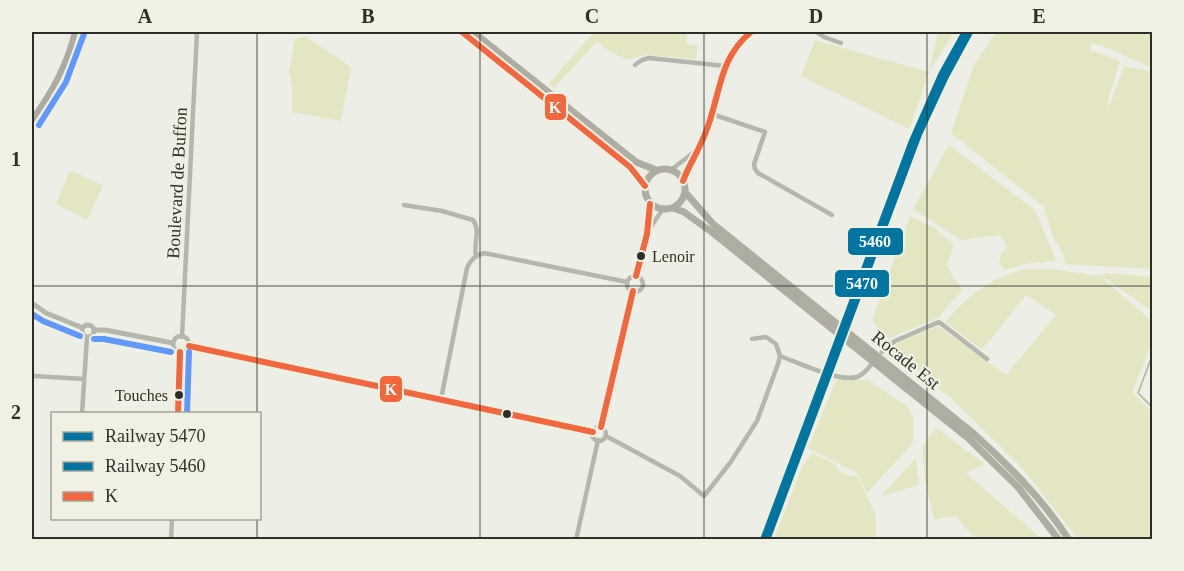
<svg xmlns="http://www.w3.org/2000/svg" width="1184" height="571" viewBox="0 0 1184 571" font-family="'Times New Roman',serif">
  <rect width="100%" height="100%" fill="#edeee6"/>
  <path fill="#e4e6c2" d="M594,32H687L686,44L698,46L696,59L645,55L627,60L606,49L597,41L554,88L549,83Z
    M938,32H954L929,72L909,129L801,76L815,40L929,72Z
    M996,32H1152V68L1103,46L1091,43L1090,50L1120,61L1107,105H1110L1124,66L1152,72V269L1065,264L1064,256L1053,237L1044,207L951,133L974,65Z
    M305,36L351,67L341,121L292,112V89L289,71L295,39Z
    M949,145L1036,211L1056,261L1026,264L1004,270L999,262L1001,253L1008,248L1000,235L961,240L913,209Z
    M72,171L103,186L87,220L56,204L69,173Z
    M910,216L933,227L954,245L947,264L953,277L962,290L938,318L889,338L880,331L872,320Z
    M1052,269L1098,276L1107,273L1152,277V311L1106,279H1103L1152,321V343L1132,392L1152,413V528L1150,539H1078L1022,468L951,398L892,351L896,345L901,341L938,326L1006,375L1056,315L1026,295L982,350L945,322C964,299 989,279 1018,271C1029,268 1041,270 1052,269Z
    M836,380H868L908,407L913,417V443L867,493L857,473L808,448Z
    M936,428L985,464L966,473L1042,539H975L956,516L934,519L925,480L922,446Z
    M812,453L835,464L838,470L845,474L858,477L876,515V537L870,540L774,539L802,467Z
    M916,458L919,485L881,496Z"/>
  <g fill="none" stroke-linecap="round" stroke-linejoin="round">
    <path stroke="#b4b685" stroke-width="1.5" d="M1152,356L1138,393L1152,407"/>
    <path stroke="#b6b7ac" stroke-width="4.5" d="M817,32L824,37L841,43
      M635,65L642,60L649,58L725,66
      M712,114L765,132L754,164L755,169L758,173L832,215
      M671,170L694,152
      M683,181C689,164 697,150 705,135C720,101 717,53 751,32
      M404,205L442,211L473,220C481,230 473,244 476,256
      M648,231L663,209
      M636,276L647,234L650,204
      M627 284a8 8 0 1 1 16 0a8 8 0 1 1-16 0Z
      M173 344a8 8 0 1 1 16 0a8 8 0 1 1-16 0Z
      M182,337L197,32
      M189,346L593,432
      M882,352L895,341L939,322L987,359
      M780,356C799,363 838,382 857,377C863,375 867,370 871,365
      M34,376L84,379
      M441,399L467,268C471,259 475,256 484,253L627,282
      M82,414L87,337
      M178,414L180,352
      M601,427L633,291
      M592 434a7 7 0 1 1 14 0a7 7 0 1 1-14 0Z
      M606,436L680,476L704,496L730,463L757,421L778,364L780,356L776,344L766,337L752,339
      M171,540L172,518
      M576,540L598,440"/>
    <path stroke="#b6b7ac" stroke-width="5" d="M32,303L46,313L83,328
      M82 331a6 6 0 1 1 12 0a6 6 0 1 1-12 0Z
      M94,330H105L173,343"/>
    <path stroke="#abac9f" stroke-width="6" d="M32,120C53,90 66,67 75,32"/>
    <path stroke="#adada2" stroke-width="7" d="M462,32L630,167L645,186
      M473,32L636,162L656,170
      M645 189a20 20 0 1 1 40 0a20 20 0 1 1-40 0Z
      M685,192L713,224L973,433C1008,465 1043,499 1069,540
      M673,208L684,212L713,233L968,438L1018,487L1059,540"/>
    <g stroke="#f0f1e2" stroke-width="10">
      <path id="bus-1" d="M462,32L630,167L645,186
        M683,181C689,165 699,150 705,134C721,96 717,60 751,32
        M636,276L647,234L650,204
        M189,346L593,432
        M178,414L180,352
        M601,427L633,291"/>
    </g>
    <g stroke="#f0f1e2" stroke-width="10">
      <path id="bus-2" d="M39,125L66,82L84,34
        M32,314L43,321L80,336
        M94,339H104L171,352
        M187,414L189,352"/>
    </g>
    <use href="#bus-1" stroke="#f2673d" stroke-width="6"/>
    <use href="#bus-2" stroke="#5f99ff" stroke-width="6"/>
    <g stroke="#f0f1e2" stroke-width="12">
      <path id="rail-1" d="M766,540L918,134L945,76L969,32"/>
    </g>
    <g stroke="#f0f1e2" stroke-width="12">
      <path id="rail-2" d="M764,540L913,141L942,75L966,32"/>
    </g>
    <use href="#rail-1" stroke="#0075a1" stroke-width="8"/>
    <use href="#rail-2" stroke="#0075a1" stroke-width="8"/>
  </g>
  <path fill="none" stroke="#2e2e29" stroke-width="1.5" stroke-opacity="0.55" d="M257,32V414M480,32V540M704,32V540M927,32V540M32,286H1152M257,518V540"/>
  <g fill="#2e2e29" stroke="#f0f1e2" stroke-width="2">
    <circle cx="641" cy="256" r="5"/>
    <circle cx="179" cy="395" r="5"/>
    <circle cx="507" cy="414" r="5"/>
  </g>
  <g text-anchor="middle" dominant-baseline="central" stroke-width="4.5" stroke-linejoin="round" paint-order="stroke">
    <g font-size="16" fill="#2e2e29" stroke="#f0f1e2" text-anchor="start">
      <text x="652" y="256">Lenoir</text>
      <text x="168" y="395" text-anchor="end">Touches</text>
    </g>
    <g font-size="18" fill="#2e2e29" stroke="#f0f1e2">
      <text transform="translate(177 183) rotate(-87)">Boulevard de Buffon</text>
      <text transform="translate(906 360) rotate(39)">Rocade Est</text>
    </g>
  </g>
  <g stroke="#f0f1e2" stroke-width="2">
    <rect x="544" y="93" width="23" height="28" rx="6" fill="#f2673d"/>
    <rect x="847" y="227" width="57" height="29" rx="6" fill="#0075a1"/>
    <rect x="834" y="269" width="56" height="29" rx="6" fill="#0075a1"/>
    <rect x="379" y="375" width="24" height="28" rx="6" fill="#f2673d"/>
  </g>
  <g font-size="16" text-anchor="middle" font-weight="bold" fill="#fff">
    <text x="555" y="113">K</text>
    <text x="875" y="247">5460</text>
    <text x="862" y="289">5470</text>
    <text x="391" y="395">K</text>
  </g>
  <rect width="1184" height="571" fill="none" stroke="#f0f1e2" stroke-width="66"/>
  <rect x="51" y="412" width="210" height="108" fill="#f0f1e2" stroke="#a2a398" stroke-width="1.5"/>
  <rect x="63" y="432" width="30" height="9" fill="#0075a1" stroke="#a2a398" stroke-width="1.5"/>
  <text x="105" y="442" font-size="18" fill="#2e2e29">Railway 5470</text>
  <rect x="63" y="462" width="30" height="9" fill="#0075a1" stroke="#a2a398" stroke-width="1.5"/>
  <text x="105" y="472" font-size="18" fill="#2e2e29">Railway 5460</text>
  <rect x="63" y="492" width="30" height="9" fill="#f2673d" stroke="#a2a398" stroke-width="1.5"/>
  <text x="105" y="502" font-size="18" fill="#2e2e29">K</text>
  <rect x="33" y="33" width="1118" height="505" fill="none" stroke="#2e2e29" stroke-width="2"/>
  <g font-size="20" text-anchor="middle" font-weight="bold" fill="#2e2e29">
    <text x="145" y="23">A</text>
    <text x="368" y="23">B</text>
    <text x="592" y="23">C</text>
    <text x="816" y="23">D</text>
    <text x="1039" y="23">E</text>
    <text x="16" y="166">1</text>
    <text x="16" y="419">2</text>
  </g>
</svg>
